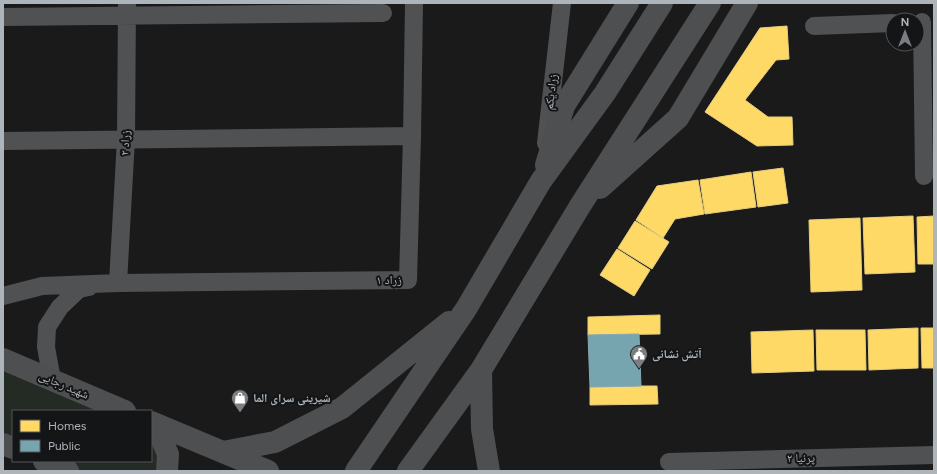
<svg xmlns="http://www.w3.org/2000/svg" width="937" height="474" viewBox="0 0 937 474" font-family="Figtree,'Noto Naskh Arabic',sans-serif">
  <rect width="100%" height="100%" fill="#1a1a1b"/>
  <path fill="#242b25" d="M3,359L125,411H13V448L3,444Z
    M151,422L167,471H68L44,461H151Z"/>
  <path fill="#ffd966" stroke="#e6ce7f" d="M787,26L789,59L776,60L745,100L768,117H792L793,145L757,146L705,112L760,28Z
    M783,168L788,203L758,207L753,172Z
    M751,172L756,207L705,214L700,180Z
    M698,180L704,214L675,219L663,238L636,220L657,186Z
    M913,216L915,272L865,274L863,218Z
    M934,216V264H918L917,217Z
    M860,218L862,290L811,292L809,220Z
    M635,221L669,242L652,269L618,248Z
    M617,249L650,270L634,296L600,275Z
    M660,315V334L588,335V317Z
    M918,328V368L869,370L868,330Z
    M921,328H934V368H922Z
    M813,330L814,371L752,373L751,332Z
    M816,330H865L866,370H817Z
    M641,386H657L658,404L590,405V387Z"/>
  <path fill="#76a5af" stroke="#86aab2" d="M639,334L641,386L590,387L588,335Z"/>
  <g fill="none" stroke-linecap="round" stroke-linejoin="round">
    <path stroke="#4f5153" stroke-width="18" d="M3,17L383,13
      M922,22L924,176
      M814,26L893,23
      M3,141L412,136
      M546,143L562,3
      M118,283L126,139L127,4
      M3,296L42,286L118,283L408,280L412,136L414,3
      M52,380L46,347L47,327L60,307L79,289L89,287
      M669,462L934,455"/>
    <path stroke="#4e4f51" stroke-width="22" d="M546,165L564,106L628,3
      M600,188L678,118L747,3
      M3,359L125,411
      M481,370L482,429L489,471
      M151,422L268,471
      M155,424L168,454L167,471
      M3,444L13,448
      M223,452L275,442L342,408L449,322
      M44,461L68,471
      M356,471L466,309L541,181L605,93L662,3
      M408,471L481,370L580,206L710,3"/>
  </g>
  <defs>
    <g id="civic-pin" transform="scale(0.9)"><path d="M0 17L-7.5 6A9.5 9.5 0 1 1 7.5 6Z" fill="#7a7e82" stroke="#141517"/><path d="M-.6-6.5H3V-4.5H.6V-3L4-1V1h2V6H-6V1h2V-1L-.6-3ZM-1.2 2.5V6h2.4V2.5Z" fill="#fff"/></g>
    <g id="shop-pin" transform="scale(0.9)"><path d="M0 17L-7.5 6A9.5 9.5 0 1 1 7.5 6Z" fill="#7a7e82" stroke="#141517"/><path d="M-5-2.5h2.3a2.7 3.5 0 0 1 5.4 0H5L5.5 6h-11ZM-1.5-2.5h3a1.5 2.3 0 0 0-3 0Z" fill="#fff"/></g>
  </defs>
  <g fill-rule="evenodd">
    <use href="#civic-pin" x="639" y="354"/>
    <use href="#shop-pin" x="240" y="398"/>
  </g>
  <g text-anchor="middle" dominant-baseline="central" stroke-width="4" stroke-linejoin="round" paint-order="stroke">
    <g font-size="12" fill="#adb4ba" stroke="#141517">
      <text transform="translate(551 92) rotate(-83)">زراد یکم</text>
      <text transform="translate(125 143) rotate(-88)">زراد ۲</text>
      <text transform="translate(389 280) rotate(-1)">زراد ۱</text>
      <text transform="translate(64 385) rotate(23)">شهید رجایی</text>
      <text transform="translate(801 458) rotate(-1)">پرنیا ۲</text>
    </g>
    <g font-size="12" font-weight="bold" fill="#adb4ba" stroke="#141517" text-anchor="start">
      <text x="652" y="354">آتش نشانی</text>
      <text x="253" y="398">شیرینی سرای الما</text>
    </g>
  </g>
  <rect width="937" height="474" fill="none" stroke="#adb4ba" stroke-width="8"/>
  <rect x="12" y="410" width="140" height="52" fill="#141517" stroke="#515558"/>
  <rect x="20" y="420" width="20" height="12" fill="#ffd966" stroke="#515558"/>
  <text x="48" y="430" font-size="12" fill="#adb4ba">Homes</text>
  <rect x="20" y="440" width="20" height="12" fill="#76a5af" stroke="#515558"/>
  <text x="48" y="450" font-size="12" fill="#adb4ba">Public</text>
  <g transform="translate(905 32)"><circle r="19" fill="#141517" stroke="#515558"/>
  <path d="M0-3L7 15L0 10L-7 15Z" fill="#7a7e82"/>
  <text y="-6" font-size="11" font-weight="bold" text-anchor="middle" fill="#adb4ba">N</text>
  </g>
</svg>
